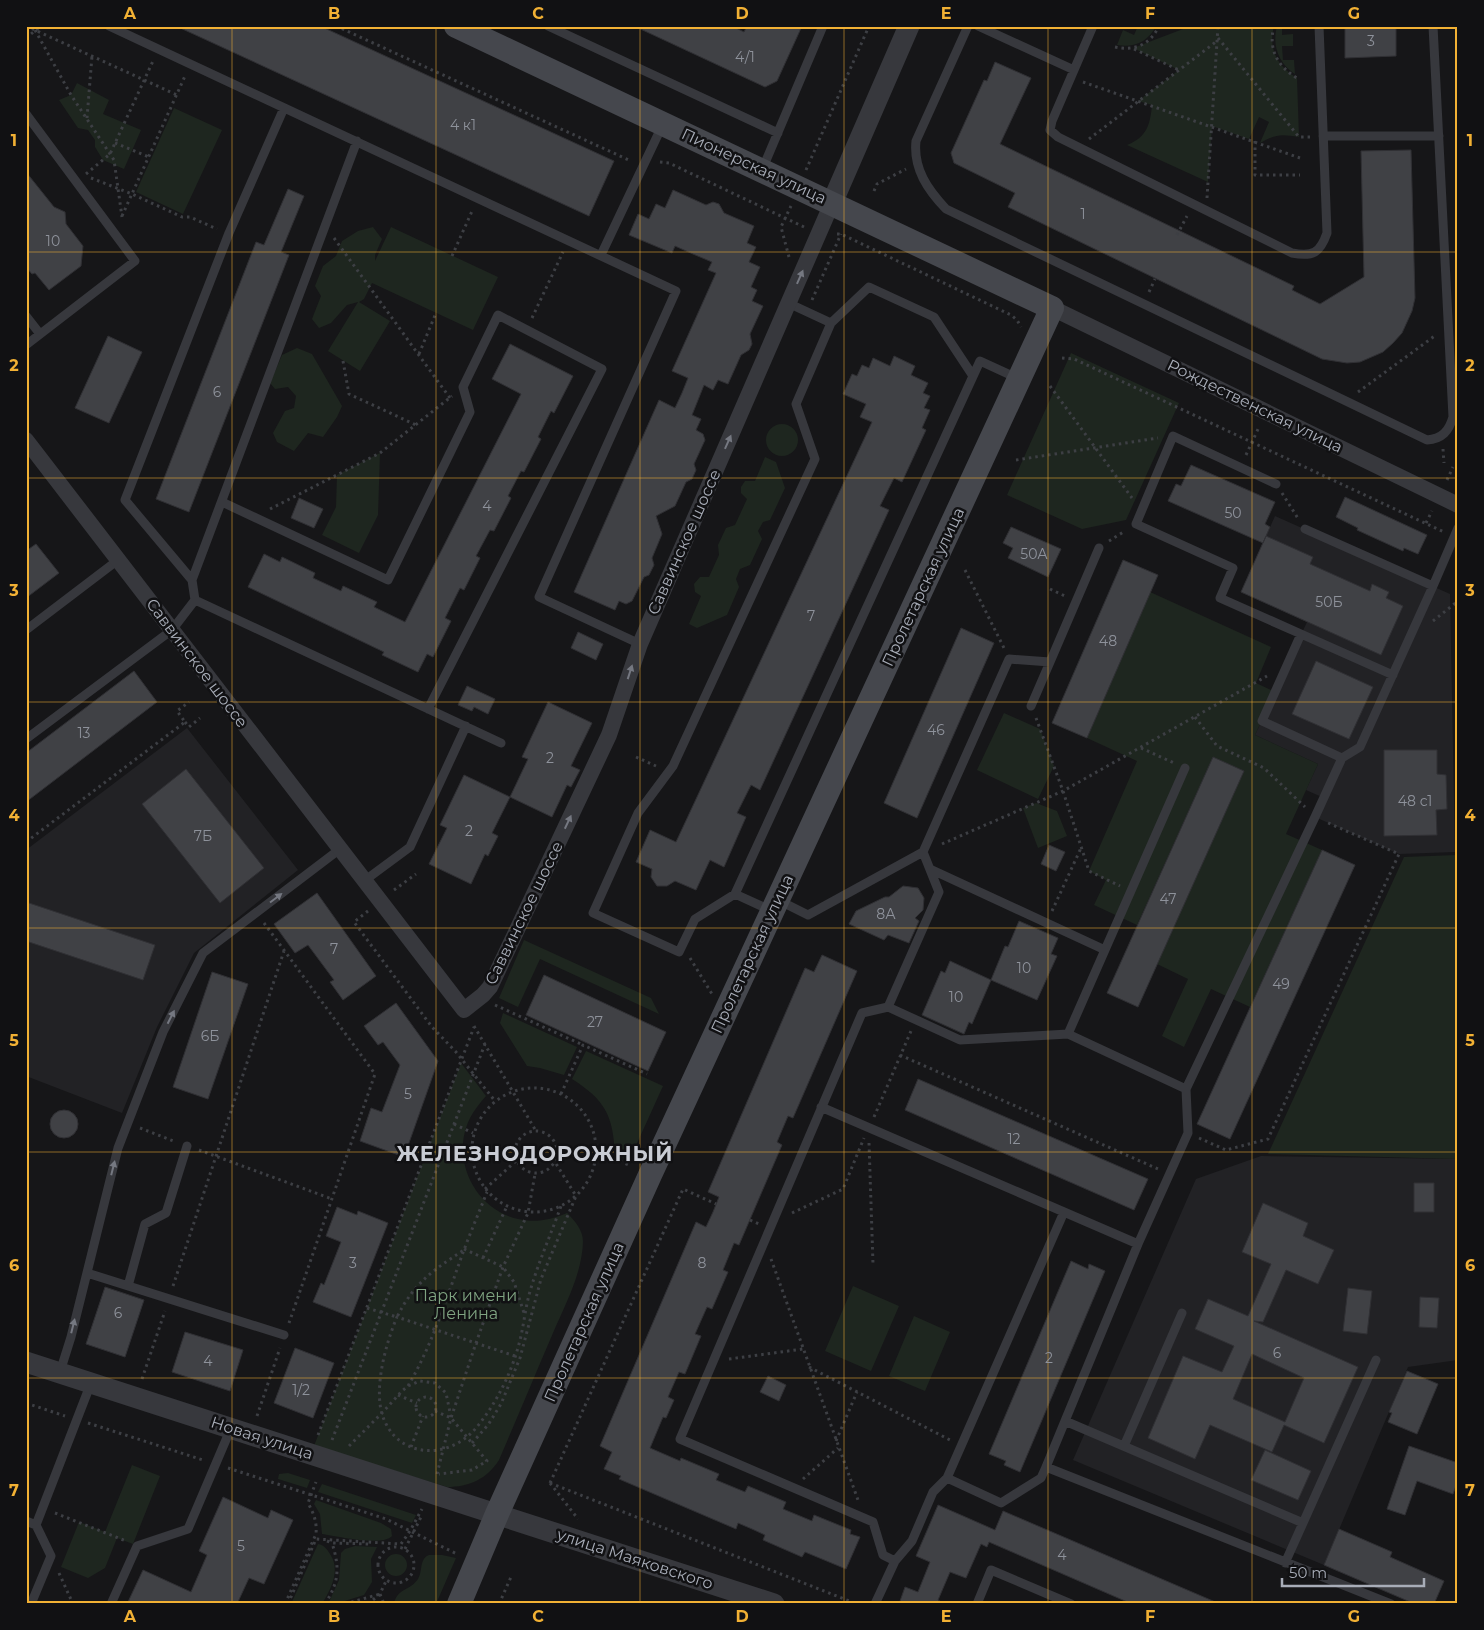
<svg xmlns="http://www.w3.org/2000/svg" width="1484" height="1630" viewBox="0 0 1484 1630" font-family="Montserrat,sans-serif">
  <rect width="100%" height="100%" fill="#161618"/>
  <path fill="#222225" d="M1275,516L1450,594L1455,852L1399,854L1315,817L1324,798L1306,790L1318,764L1255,735L1307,622L1241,592Z
    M187,728L298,870L194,953L157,1027L122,1113L26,1076V850Z
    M1261,1156L1458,1159V1360L1408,1367L1324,1565L1073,1460L1196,1179Z"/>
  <path fill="#1e261f" d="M1138,26H1156C1148,42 1134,48 1117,45L1123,30L1134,35Z
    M1191,26H1274C1268,49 1277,66 1297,78L1299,137C1281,134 1276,134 1260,143L1269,122L1259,117L1249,139L1212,126L1208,182L1127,145C1147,137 1150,125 1152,105L1138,101L1179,70L1133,48Z
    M1277,26H1282V35L1293,34V46H1282L1283,60H1294L1295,74C1278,63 1272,45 1277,26Z
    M77,83L109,100L103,114L141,130L124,169L103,160L95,147V140L88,130L78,128L59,100L71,95Z
    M174,108L222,130L183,214L136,192Z
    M373,227L382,239L375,255V261L391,227L498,277L473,330L372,283L364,299L359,302L390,321L360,371L328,351L358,302L347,305L331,323L319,328L312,319L321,296L315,286L323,266L336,256L342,241L358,231Z
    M297,348L312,354L342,406L337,417L323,437L308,433L294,451L277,442L273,433L285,411L294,408L296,396L288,387L275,389L270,383L282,355Z
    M1071,353L1179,403L1126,520L1082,529L1007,495Z
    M766 440a16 16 0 1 1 32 0a16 16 0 1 1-32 0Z
    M380,453L378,515L359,553L322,535L336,507L337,475Z
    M765,457L776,462L785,488L770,520L763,522L758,531L762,539L750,565L740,569L736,579L739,587L727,615L697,628L689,624L701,596L695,592L694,584L700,577H709L719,555L718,545L726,528L735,525L747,499L741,493V487L745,481H755Z
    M1150,592L1271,647L1256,683L1275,692L1255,735L1318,764L1286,834L1322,850L1250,1007L1211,989L1184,1047L1162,1036L1188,979L1157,964L1244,771L1213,757L1137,925L1094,905L1106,880L1089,871L1137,761L1087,738Z
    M1004,713L1040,729L1054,766L1038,799L977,770Z
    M1036,803L1057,811L1067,836L1038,848L1023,808Z
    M1457,855L1458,1159L1268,1154L1404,857Z
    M524,940L651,998L659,1014L540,959L518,1007L499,998Z
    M503,1013L577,1047L564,1075L540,1068L527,1066L500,1023Z
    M586,1051L663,1086L629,1161L615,1154C613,1115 605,1100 572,1079Z
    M461,1063L486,1096C480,1103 474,1110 470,1118C450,1158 474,1209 518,1219C535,1223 551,1220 567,1213C575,1221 583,1230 583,1242C582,1274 565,1305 553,1333C535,1375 517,1418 499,1460C487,1479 469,1487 447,1487L314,1446Z
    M853,1286L899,1306L871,1371L825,1351Z
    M914,1316L950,1332L925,1391L889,1376Z
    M132,1465L160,1476L133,1544L117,1538L105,1568L88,1578L61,1567L79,1522L105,1532Z
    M288,1473L310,1480L307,1488L278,1479L279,1474Z
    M322,1484L416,1515L412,1523L318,1492Z
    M316,1500L381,1523L391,1529L392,1536C382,1547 337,1536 322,1534L320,1514L314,1504Z
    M318,1544C324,1545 327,1549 330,1554C341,1570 331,1589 322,1604H291Z
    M355,1546L377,1547L371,1559L372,1582L364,1595L335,1604H328L339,1580L341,1553L345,1549Z
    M385 1565a11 11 0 1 1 22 0a11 11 0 1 1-22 0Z
    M429,1555H442L456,1558L436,1604H394C397,1588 410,1591 418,1579C423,1571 419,1559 429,1555Z"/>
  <path fill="#404145" stroke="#303034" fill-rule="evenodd" d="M176,26H320L614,161L589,216Z
    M634,26H732L744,32L747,26H802L777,81L765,87Z
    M1345,26H1396V56L1345,58Z
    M995,62L1031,78L1000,144L1294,286L1292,290L1320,304L1364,277L1361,151L1411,150L1415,298L1412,311L1402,333L1393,343L1383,352L1360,362L1347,363L1322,359L1008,207L1015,193L954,163L951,153L984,80L987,81Z
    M26,172L54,207L65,212L66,224L83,246L81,266L49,290L35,273L32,274L26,267Z
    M288,189L304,196L281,252L289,255L189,512L156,499L256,242L264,245Z
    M673,190L706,205L713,202L719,204L724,213L754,226L747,243L756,247L749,262L760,267L751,287L757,290L752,301L763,306L750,334L752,344L749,350L741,355L728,384L718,380L713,390L704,385L692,415L701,419L696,430L703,434L705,440L694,464L696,470L692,479L686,482L675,506L656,516L662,534L652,558L654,565L649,575L644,577L632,601L626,604L619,601L615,610L574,592L659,400L675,408L682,393L688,378L672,371L716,273L708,270L712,262L693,254L675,246L672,253L629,235L638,214L649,219L656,204L665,208Z
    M108,336L142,352L109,423L75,408Z
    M510,344L573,376L554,413L551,411L538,437L541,439L524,472L521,471L508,496L511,498L494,531L490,530L476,556L480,558L464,590L460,588L445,618L451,621L433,657L427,654L418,672L382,655L384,652L248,587L264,554L280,562L282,557L315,573L313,578L341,591L343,586L377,602L374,607L405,622L521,394L492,379Z
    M894,356L915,366L911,375L928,383L923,393L930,396L924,408L930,410L922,428L926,430L902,482L894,478L880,506L889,510L760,790L751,785L737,813L746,817L724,867L710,860L696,890L675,881L667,886H657L651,877L652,869L636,862L650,830L676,842L872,422L860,417L866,404L843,394L852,374L857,376L862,365L869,368L873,358L890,366Z
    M1191,465L1275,502L1265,524L1270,527L1263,543L1168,501L1176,484L1181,486Z
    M1345,497L1427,535L1418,554L1404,548L1403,551L1357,530L1358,528L1336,517Z
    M299,498L323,509L314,528L291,518Z
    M1011,527L1061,549L1048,577L1008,558L1013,548L1003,543Z
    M1266,536L1313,557L1310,564L1370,591L1372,584L1389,592L1386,598L1403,606L1381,655L1241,592Z
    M36,544L59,573L26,598V551Z
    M1123,560L1158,575L1087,738L1052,723Z
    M961,628L994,643L917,818L884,803Z
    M578,632L603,644L596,660L571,648Z
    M1316,661L1373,687L1349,739L1292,714Z
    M134,671L157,702L26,802V753Z
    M467,686L495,699L488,714L474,707L472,711L458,705Z
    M548,702L592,723L571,766L580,770L571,787L567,785L552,817L510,797L528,759L522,757Z
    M1384,750H1437V774L1446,775L1447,809L1436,810L1437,835L1384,836Z
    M1213,757L1244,771L1138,1007L1107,993Z
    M186,769L264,868L220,903L142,804Z
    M464,775L510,797L492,833L498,836L488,856L485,854L471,884L429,864L447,828L440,825Z
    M1049,845L1065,852L1056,871L1041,864Z
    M1322,850L1355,865L1230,1139L1197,1124Z
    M903,886L918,888L924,898L923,910L915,918L919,921L909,943L888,935L884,940L849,924L856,911L885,897H889Z
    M317,893L376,976L343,1000L330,982L334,980L308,945L295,953L274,924Z
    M26,902L155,945L143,980L26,941Z
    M1019,921L1058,938L1051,954L1057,956L1037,1000L991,980L1005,946L1008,947Z
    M822,955L857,971L793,1118L788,1116L777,1142L782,1145L739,1245L734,1243L723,1270L728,1272L712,1309L707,1307L695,1334L701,1336L685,1374L679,1372L668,1397L674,1400L666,1418L663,1417L650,1448L680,1461L681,1458L719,1474L716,1480L745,1492L748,1486L786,1502L783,1509L812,1521L814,1515L851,1530L850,1534L860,1537L846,1569L805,1552L802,1557L763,1540L765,1535L752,1529L738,1523L736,1529L619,1479L621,1476L604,1469L612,1452L600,1446L696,1222L706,1227L713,1212L719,1197L708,1192L805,968L814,972Z
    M950,961L991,980L972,1024L969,1022L964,1034L922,1015L941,971L945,973Z
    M212,972L248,984L208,1099L173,1087Z
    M544,975L666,1032L648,1071L526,1015Z
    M396,1003L438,1061L404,1157L360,1141L371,1108L382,1112L400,1065L383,1042L378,1045L364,1026Z
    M918,1079L1148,1179L1134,1210L905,1110Z
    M50 1124a14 14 0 1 1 28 0a14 14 0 1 1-28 0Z
    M1414,1183H1434V1212H1414Z
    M1263,1203L1308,1223L1303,1236L1334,1250L1318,1284L1286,1270L1263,1322L1254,1321L1358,1367L1324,1443L1284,1425L1272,1452L1210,1425L1195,1459L1148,1438L1183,1356L1222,1372L1234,1346L1195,1329L1208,1299L1248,1316L1271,1264L1242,1252ZM1252,1354L1304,1378L1285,1422L1233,1399Z
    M337,1207L357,1215L358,1211L388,1223L351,1317L313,1302L321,1283L324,1285L341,1242L326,1236Z
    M1071,1261L1088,1269L1089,1264L1105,1271L1020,1472L1004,1465L1006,1461L989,1454Z
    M105,1287L144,1300L125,1357L86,1344Z
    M1348,1288L1372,1291L1367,1334L1343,1331Z
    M1420,1297L1439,1298L1437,1328L1419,1327Z
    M185,1332L243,1350L230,1391L172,1372Z
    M295,1348L334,1363L313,1418L274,1403Z
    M1407,1371L1438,1384L1417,1434L1388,1422L1392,1413L1389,1412Z
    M768,1376L786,1385L779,1401L760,1392Z
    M1409,1446L1458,1463V1480L1453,1494L1417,1481L1405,1515L1387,1509Z
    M1265,1450L1311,1471L1298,1500L1251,1480Z
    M223,1497L268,1518L271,1510L293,1520L264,1584L249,1578L237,1604H127L143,1570L191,1592L207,1555L199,1551Z
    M938,1505L995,1530L1003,1511L1220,1604H1132L989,1542L987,1547L981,1544L966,1578L950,1572L938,1600L945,1604H899L905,1587L918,1592L930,1562L916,1556Z
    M1339,1529L1392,1552L1390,1557L1444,1581L1434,1604H1415L1324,1565Z"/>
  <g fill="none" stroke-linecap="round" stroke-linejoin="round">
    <path stroke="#3d3f44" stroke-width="3" stroke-dasharray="2.5 4" stroke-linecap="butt" d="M26,26L177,95
      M336,26L631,161
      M1274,26C1268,49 1277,66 1297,78
      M35,30L71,95L114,160L122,217
      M26,38L41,26
      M1218,38L1299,137H1310
      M1115,47C1135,51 1150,45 1159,26
      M1134,49L1179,70
      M1083,82L1300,158
      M87,118L92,56
      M1089,139L1217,41
      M1255,141V175H1300
      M115,143L149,157
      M660,162L669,163L804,227
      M806,170L869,26
      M86,174L110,154L153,61
      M91,178L132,194L182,217H190L217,229
      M874,191L877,184L906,169
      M1207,198L1218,26
      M122,216L185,76
      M837,234H841L1011,315L1017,320L1021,327
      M1177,235L1187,216
      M334,238L450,398
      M452,256L473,209
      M789,257L781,227L791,206
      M1149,292L1155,279
      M812,300L841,234
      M532,318L563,252
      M419,354L436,313
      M1062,358L1074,359L1444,532
      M343,361L349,394L416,425
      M1050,386L1132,498
      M1358,392L1436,335
      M1443,449L1444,463
      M1246,455L1259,427
      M1016,460L1158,438
      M1447,480L1453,467
      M1282,493L1299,520
      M270,509L380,453L452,396
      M1426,523L1432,511
      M1109,541L1125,531
      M965,570L1004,648
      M1050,589L1065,596
      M1433,621L1458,601
      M1195,717L1217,746L1264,768L1305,807
      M1036,718L1063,791L1089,871L1120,886
      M185,722L189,727L200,718
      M1141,748L1174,763
      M636,757L656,766
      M26,842L185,722L177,711L189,702
      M942,844L1063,791L1267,676
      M394,890L416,874
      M368,911L354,922L432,1027L456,1052L495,1101
      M1052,911L1081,848
      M264,923L375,1074L289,1323
      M690,958L712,994
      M495,1005L583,1045
      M474,1026L536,1131
      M900,1055L1158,1169
      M472 1150a62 62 0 1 1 124 0a62 62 0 1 1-124 0Z
      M561,1094L583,1045L647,1074
      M874,1117L911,1031
      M454,1124L473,1133
      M140,1128L176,1142
      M515 1152a21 21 0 1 1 42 0a21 21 0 1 1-42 0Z
      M1199,1138L1226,1150L1268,1139L1399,854L1326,822
      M869,1143L873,1264
      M445,1146L463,1154L471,1153
      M199,1150L332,1199
      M557,1150H596L631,1166
      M485,1189L516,1161
      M792,1213L843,1189L864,1138
      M750,1220L759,1224
      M464,1249L503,1267L514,1282L524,1313
      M483,1258L507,1206
      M771,1259L858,1500
      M173,1286L284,951
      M367,1308L397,1317C414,1283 433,1270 464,1250
      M515,1356L397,1317C386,1343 374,1386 382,1414C396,1459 448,1461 476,1428C496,1404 511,1374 519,1344C524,1326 525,1307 531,1288C539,1261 551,1234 561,1206
      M729,1359L803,1349
      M809,1367L950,1440
      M142,1379L165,1311
      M408,1386C431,1347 445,1303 460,1261C468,1238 478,1215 487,1192
      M398,1395L417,1403
      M416 1407a10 10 0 1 1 20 0a10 10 0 1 1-20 0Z
      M26,1403L65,1416
      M435,1411L451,1418L487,1461L472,1470L439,1474
      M257,1416L280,1348
      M88,1423L203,1460
      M318,1435L474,1027
      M332,1440L485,1044
      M836,1441L857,1392
      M472,1443L488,1425L501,1404L520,1358L541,1279L576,1196L555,1162
      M349,1446L382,1413L402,1391L408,1386L420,1381L435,1383L446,1393L451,1417
      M411,1447L423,1416
      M228,1468L386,1519L457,1554
      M437,1474L451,1418L476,1343L503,1267L528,1213L535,1174
      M803,1479L838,1448
      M550,1483L683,1189L716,1204
      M550,1483L857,1604
      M550,1483L578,1519
      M55,1513L126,1541
      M327,1541L332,1543L370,1544
      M378 1565a18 18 0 1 1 36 0a18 18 0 1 1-36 0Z
      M405,1549L421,1517
      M59,1573L73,1604
      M380,1594L384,1604
      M285,1604L316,1534C317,1522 314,1514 308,1503L316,1482
      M288,1604L316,1539L401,1544L410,1531L422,1509
      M325,1604C339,1582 340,1568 332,1543
      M345,1604L380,1594
      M368,1604L380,1594L386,1581
      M499,1604L511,1577"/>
    <path stroke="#37383d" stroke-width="9" d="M109,26L676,291L539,597L640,644
      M548,26L778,133
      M968,26L916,141C913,169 928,190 946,209L1427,440C1442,439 1449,431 1453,417L1433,26
      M978,26L1074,70L1052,121L1050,130L1058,137L1292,253C1313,257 1320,253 1327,233L1319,26
      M1074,70L1093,26
      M26,114L135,261L26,345
      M1323,136H1439
      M762,170L823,26
      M601,255L663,124
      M788,303L831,323
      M26,316L40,334
      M973,376L934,317L869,287L831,323L796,404L815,459L673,766L638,813L593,913L679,952L695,919L735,894L980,361L1019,379
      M1276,484L1173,436L1136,524L1233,568L1220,598L1301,634
      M222,502L388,580L470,412L463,387L498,315L602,369L428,709
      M1305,529L1433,586
      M192,580L125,500L229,233L284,108
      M195,600L501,743
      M26,630L118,560
      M1031,706L1050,662
      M26,739L172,630L195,600L192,580L357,141
      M1342,758L1262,721L1301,634L1393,675
      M930,869L1105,950
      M364,881L410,847L466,726
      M735,894L772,911
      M778,900L808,915L923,852
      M888,1007L960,1040L1068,1034L1186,1089
      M1068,1034L1185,768
      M821,1107L1138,1244
      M87,1273L284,1335
      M128,1286L145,1224L166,1213L187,1146
      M60,1372L71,1337L118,1148L163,1032L203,953L340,849
      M1065,1421L1303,1523L1376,1360
      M1124,1446L1182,1313
      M1046,1467L1391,1604
      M947,1478L1001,1503L1041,1478L1046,1467L1138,1244L1188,1133L1186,1089L1315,817L1342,758L1360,747L1433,586L1458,528
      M26,1521L36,1525L91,1383
      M895,1561L883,1555L873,1522L680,1439L862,1013L888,1007L939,892L923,852L1009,659L1050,662L1099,548
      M1285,1563L1303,1523
      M31,1604L51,1556L36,1525
      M111,1604L137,1546L188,1529L231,1428
      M875,1604L895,1561L912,1541L933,1492L947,1478L1064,1212
      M977,1604L991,1570L1071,1604"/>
    <path stroke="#37383d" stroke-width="16" d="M1052,308L1458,505
      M26,440L464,1010L483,995L490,987L609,735L640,644L832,203"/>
    <path stroke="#37383d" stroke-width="21" d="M832,203L909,26
      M26,1362L774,1604"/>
    <path stroke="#45474d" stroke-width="24" d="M456,26L1052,308L650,1175L497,1514L459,1604"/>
  </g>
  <defs><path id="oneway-solid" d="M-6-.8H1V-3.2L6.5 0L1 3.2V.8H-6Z" transform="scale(1.25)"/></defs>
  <g fill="#757881">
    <use href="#oneway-solid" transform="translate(800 277) rotate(-66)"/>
    <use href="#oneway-solid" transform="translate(728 442) rotate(-66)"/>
    <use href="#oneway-solid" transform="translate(630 672) rotate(-72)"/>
    <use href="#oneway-solid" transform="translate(568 822) rotate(-65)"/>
    <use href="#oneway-solid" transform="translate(276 898) rotate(-37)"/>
    <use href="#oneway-solid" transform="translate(171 1017) rotate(-63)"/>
    <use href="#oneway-solid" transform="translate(113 1168) rotate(-76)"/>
    <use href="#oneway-solid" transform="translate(73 1326) rotate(-76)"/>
  </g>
  <path fill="none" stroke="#f2b134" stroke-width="1" stroke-opacity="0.55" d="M232,26V1604M436,26V1604M640,26V1604M844,26V1604M1048,26V1604M1252,26V1604M26,252H1458M26,478H1458M26,702H1458M26,928H1458M26,1152H1458M26,1378H1458"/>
  <g text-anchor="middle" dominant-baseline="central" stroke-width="5" stroke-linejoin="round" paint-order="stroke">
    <g font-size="14" fill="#8e929b">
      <text x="1371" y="41">3</text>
      <text x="745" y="57">4/1</text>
      <text x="463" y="125">4 к1</text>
      <text x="1083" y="214">1</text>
      <text x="53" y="241">10</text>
      <text x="217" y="392">6</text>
      <text x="487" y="506">4</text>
      <text x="1233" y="513">50</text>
      <text x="1034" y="554">50А</text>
      <text x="1329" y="602">50Б</text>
      <text x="811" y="616">7</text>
      <text x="1108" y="641">48</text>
      <text x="936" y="730">46</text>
      <text x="84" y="733">13</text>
      <text x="550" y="758">2</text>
      <text x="1415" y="801">48 с1</text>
      <text x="469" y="831">2</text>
      <text x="203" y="836">7Б</text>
      <text x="1168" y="899">47</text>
      <text x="886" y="914">8А</text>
      <text x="334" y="949">7</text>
      <text x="1024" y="968">10</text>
      <text x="1281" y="984">49</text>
      <text x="956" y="997">10</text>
      <text x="595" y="1022">27</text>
      <text x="210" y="1036">6Б</text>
      <text x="408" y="1094">5</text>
      <text x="1014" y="1139">12</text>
      <text x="353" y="1263">3</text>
      <text x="702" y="1263">8</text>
      <text x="118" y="1313">6</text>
      <text x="1277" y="1353">6</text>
      <text x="1049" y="1358">2</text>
      <text x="208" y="1361">4</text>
      <text x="301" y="1390">1/2</text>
      <text x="241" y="1546">5</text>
      <text x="1062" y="1555">4</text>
    </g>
    <g font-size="16" fill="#a8adb8" stroke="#111113">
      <text transform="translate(754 166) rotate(25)">Пионерская улица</text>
      <text transform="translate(1255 406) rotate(26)">Рождественская улица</text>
      <text transform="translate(684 542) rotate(-66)">Саввинское шоссе</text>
      <text transform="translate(923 587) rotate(-65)">Пролетарская улица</text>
      <text transform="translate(197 663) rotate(53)">Саввинское шоссе</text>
      <text transform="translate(524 913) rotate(-64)">Саввинское шоссе</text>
      <text transform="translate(752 954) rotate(-65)">Пролетарская улица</text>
      <text transform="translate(584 1322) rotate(-66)">Пролетарская улица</text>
      <text transform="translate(262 1438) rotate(18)">Новая улица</text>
      <text transform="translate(635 1559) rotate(18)">улица Маяковского</text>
    </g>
    <g font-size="16" fill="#7fa381" stroke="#111113">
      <text x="466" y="1295">Парк имени<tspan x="466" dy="18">Ленина</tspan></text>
    </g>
    <g font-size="21" font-weight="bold" letter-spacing="1" fill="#c9ccd4" stroke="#111113">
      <text x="535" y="1153">ЖЕЛЕЗНОДОРОЖНЫЙ</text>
    </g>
  </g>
  <rect width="1484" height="1630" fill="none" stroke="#111113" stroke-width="55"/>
  <path d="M1282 1578v8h142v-8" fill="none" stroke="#a8adb8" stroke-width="2.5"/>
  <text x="1289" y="1578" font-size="15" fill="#a8adb8" stroke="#111113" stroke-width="4" paint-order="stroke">50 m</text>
  <rect x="28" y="28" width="1428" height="1574" fill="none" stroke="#f2b134" stroke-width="2"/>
  <g font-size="16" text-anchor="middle" font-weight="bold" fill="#f2b134">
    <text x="130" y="19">A</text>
    <text x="334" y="19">B</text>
    <text x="538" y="19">C</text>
    <text x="742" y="19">D</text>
    <text x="946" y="19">E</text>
    <text x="1150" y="19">F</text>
    <text x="1354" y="19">G</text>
    <text x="14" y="146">1</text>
    <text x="1470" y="146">1</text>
    <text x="14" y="371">2</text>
    <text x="1470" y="371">2</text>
    <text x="14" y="596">3</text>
    <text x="1470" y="596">3</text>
    <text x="14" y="821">4</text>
    <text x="1470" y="821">4</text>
    <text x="14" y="1046">5</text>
    <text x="1470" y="1046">5</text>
    <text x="14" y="1271">6</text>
    <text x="1470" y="1271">6</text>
    <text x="14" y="1496">7</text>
    <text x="1470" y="1496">7</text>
    <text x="130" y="1622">A</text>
    <text x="334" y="1622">B</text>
    <text x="538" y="1622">C</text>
    <text x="742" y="1622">D</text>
    <text x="946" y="1622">E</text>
    <text x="1150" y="1622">F</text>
    <text x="1354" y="1622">G</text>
  </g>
</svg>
